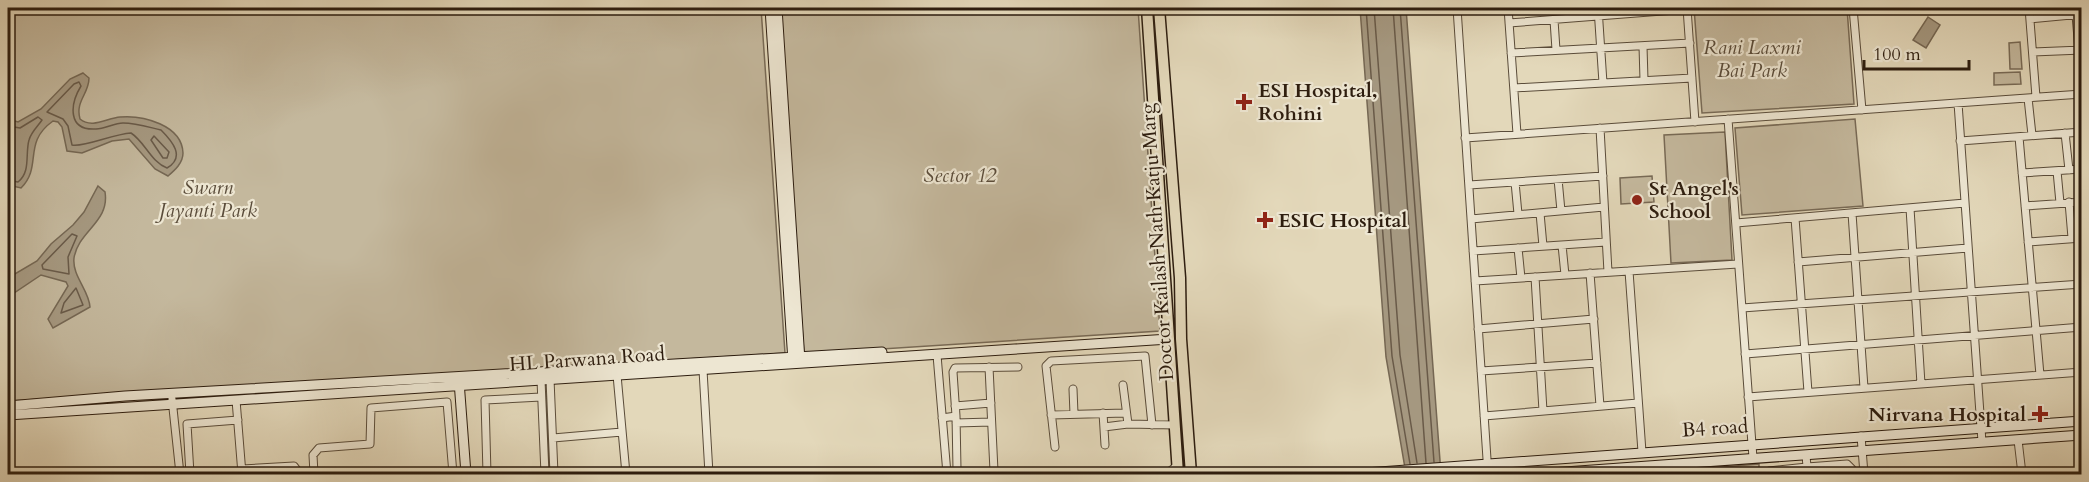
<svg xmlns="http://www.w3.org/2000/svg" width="2089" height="482" viewBox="0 0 2089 482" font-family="Cardo,serif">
  <rect width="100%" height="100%" fill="#e3d8ba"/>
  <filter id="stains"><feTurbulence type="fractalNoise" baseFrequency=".00333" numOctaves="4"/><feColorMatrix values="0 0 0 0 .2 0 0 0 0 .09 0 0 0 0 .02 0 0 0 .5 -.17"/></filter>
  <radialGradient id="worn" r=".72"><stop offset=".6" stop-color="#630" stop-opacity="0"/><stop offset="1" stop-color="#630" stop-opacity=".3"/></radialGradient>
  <path fill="#c4b89d" stroke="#786a56" stroke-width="1.5" d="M8,8H761L785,353L8,401Z
    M779,8H1138L1160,331L804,354Z
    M1694,8H1847L1854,104L1702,113Z
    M2020,42L2022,69H2010L2009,43Z
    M2020,72L2021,84L1994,85V73Z
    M1855,119L1863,206L1742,215L1735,128Z
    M1725,132L1732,260L1671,263L1664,135Z
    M1652,176L1654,202L1621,204L1620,178Z
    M1759,464V474H1639Z"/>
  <path fill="#a59880" stroke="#756753" stroke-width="1.5" d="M1360,8H1406L1441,474H1406L1386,357Z
    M1928,17L1940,25L1926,48L1913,40Z
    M83,73L89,78C89,94 75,101 80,119C92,129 107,118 120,117C143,115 182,125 183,153C183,163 175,170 168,176L155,169L129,139L112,141L82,153L67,151L62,127L58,122L53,121C22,143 43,166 21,188L8,185V119L18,122L41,109L70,79Z
    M98,186L105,192C110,222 78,231 74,258C72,276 89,290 90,307L53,328L48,319L68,286L66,282L41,275L8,297V278L37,261L51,244L73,225L84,212Z"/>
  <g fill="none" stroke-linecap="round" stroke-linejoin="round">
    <path stroke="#695a48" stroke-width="1.5" d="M1366,8L1392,356L1410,464
      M1374,8L1400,355L1417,463
      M1393,8L1426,463
      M1400,8L1434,462
      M79,82L81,86C70,104 67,131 96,129C105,129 114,123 123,123C136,123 148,127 161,130C172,141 186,157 167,168C151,162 145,142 131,133C113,134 83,148 72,145L68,126L63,119L47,112L74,84Z
      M8,126L20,128L38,117L42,120C38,126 31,132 29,140C25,154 31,172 18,182L8,180
      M154,136L169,152L167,158H163L151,140Z
      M72,234L77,236L68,257L69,274L43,269L42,265Z
      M76,288L83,305L61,313L64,303Z"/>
    <g stroke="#5a4c3a" stroke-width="9">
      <path id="street" d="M1457,8L1488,474
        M1508,8L1517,134
        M1598,8L1603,83
        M1687,8L1695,122
        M1853,8L1862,110
        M2029,8L2036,97
        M2076,15L2079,50
        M2030,19L2082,14
        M1554,20L1556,50
        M1509,23L1688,9
        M1643,46L1644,80
        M2033,52L2082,50
        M1511,53L1690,43
        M1514,88L1692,78
        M2028,98L2032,135
        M1958,103L1982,442
        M1728,119L1753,458
        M1600,128L1608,272
        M2065,133L2069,170
        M2019,137L2040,375
        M1465,138L2082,94
        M1960,141L2082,132
        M2057,171L2060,203
        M2022,173L2082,169
        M1558,179L1561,211
        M1515,182L1518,214
        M1469,185L1603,176
        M2069,202L2072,238
        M2025,206L2082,202
        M1910,208L1921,384
        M1540,213L1543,246
        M1852,213L1864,388
        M1795,218L1808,392
        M1471,219L1604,207
        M1736,223L1965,203
        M2028,242L2082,238
        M1562,245L1565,275
        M1518,248L1521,278
        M1473,251L1606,242
        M1798,262L1968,248
        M1629,271L1642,452
        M1590,273L1600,406
        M1535,277L1543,411
        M1475,281L1738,264
        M1742,308L2082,284
        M1478,329L1594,319
        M1745,354L2082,327
        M937,355L947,474
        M989,367L994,471
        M703,370L709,474
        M1481,371L1597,363
        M617,375L626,474
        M550,379L554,474
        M541,380L545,474
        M1123,385L1128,424L1175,425
        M1073,389L1074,414
        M1748,397L2082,372
        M172,399L180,474
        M236,400L242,474
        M955,406L991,403
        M1103,413L1105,445
        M1051,415L1125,413
        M956,416L957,469
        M1484,416L1638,403
        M942,418L956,416L953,372L955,368L1018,367
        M956,423L991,422
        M1104,427L1128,424
        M1861,436L1864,474
        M553,438L622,432
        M2018,440L2022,474
        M1055,447L1046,366L1051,361L1145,356L1152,425
        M8,464V474
        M1807,467L1847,464L1852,469V474
        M242,469L294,466L300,474
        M190,474L187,424L238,420
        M314,474L313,455L319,448L370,444L371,408L447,402L453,474
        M487,474L485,400L541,397
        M1166,474L1178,465
        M1766,474L1769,471L1807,467L1806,455"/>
    </g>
    <g stroke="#2d1d0f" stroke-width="11">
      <path id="secondary" d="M770,8L793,362
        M777,8L800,361
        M459,381L466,474
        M8,406L125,396L882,352
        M8,415L1169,339
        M1352,474L2082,421
        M1537,474L2082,435"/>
    </g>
    <g stroke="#2d1d0f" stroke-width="13">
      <path id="primary" d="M1147,8L1178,474
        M1159,8L1180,278L1181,339L1191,474"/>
    </g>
    <use href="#street" stroke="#ede6d2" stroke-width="7"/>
    <use href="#secondary" stroke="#ede6d2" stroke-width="9"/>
    <use href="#primary" stroke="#e3d8ba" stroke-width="10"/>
  </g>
  <g fill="#8f2418" stroke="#ede6d2" stroke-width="2">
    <path d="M1241 93h6v6h6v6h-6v6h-6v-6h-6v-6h6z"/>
    <circle cx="1637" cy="200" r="6"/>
    <path d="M1262 211h6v6h6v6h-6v6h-6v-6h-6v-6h6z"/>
    <path d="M2037 405h6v6h6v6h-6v6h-6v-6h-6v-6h6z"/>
  </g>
  <g text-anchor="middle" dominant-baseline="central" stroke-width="4.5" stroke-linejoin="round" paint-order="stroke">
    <g font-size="20" font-style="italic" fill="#5a4c3a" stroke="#ede6d2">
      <text x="1752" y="47">Rani Laxmi<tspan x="1752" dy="23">Bai Park</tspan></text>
      <text x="960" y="175">Sector 12</text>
      <text x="208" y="187">Swarn<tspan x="208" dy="23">Jayanti Park</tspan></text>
    </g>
    <g font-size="20" font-weight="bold" fill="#2d1d0f" stroke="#ede6d2" text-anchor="start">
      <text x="1258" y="90">ESI Hospital,<tspan x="1258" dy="23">Rohini</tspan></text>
      <text x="1649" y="188">St Angel's<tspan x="1649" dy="23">School</tspan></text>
      <text x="1278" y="220">ESIC Hospital</text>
      <text x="2026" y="414" text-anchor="end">Nirvana Hospital</text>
    </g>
    <g font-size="20" fill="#2d1d0f" stroke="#ede6d2">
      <text transform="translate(1157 242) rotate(-94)">Doctor Kailash Nath Katju Marg</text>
      <text transform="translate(587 359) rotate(-4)">HL Parwana Road</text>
      <text transform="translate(1715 428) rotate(-4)">B4 road</text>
    </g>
  </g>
  <rect width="2089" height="482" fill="none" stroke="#e3d8ba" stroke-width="30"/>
  <rect x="9" y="9" width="2071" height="464" fill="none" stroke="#2d1d0f" stroke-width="3"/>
  <rect x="15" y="15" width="2059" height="452" fill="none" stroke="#2d1d0f" stroke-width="1.5"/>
  <path d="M1864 60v9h105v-9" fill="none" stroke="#2d1d0f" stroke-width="3"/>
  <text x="1873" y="60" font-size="18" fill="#2d1d0f" stroke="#ede6d2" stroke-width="4.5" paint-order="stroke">100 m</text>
  <rect width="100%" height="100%" filter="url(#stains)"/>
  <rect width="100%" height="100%" fill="url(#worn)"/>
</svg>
